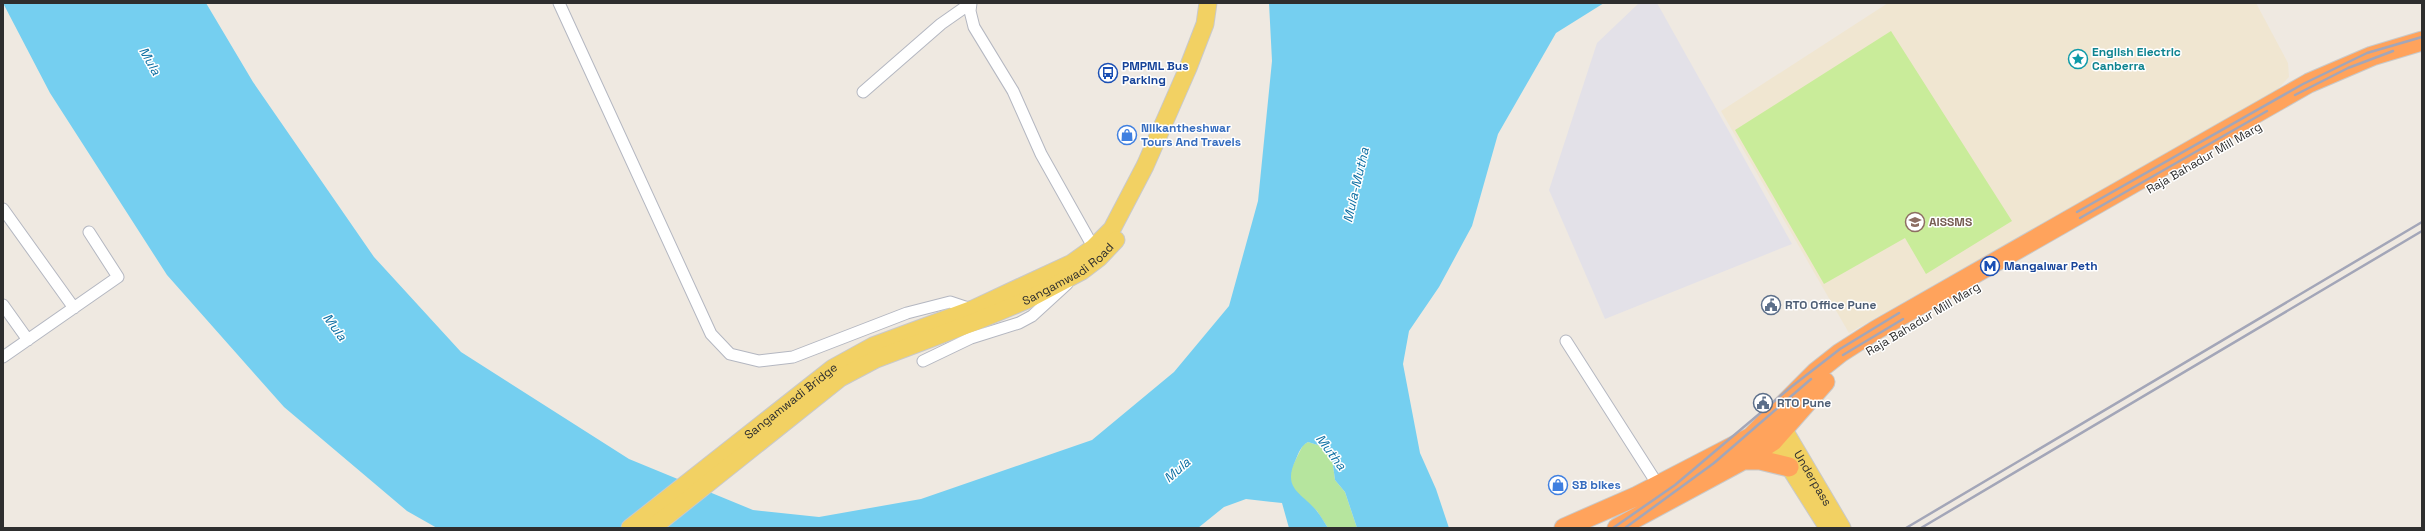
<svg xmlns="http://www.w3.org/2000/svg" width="2425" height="531" viewBox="0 0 2425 531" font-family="'Space Grotesk',sans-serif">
  <rect width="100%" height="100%" fill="#efe9e1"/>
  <path fill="#e3e1e8" d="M1639,3H1657L1792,244L1605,319L1549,190L1597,43Z"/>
  <path fill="#f0e6d1" d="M1888,3H2256L2288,63L2289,77L2276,91L1849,333L1721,111Z"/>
  <path fill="#b6e59e" d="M1308,442L1324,447L1332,458L1335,480L1345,492L1357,528H1328L1317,511L1294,491L1291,482L1290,471L1303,445Z"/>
  <path fill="#c9ec9a" d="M1891,31L2012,221L1926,274L1905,238L1824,284L1735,130Z"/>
  <path fill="#75cff0" d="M3,3H206L253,82L374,257L461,352L629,459L753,510L819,517L921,499L1092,440L1174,372L1229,306L1258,201L1272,61L1269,3H1604L1556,33L1498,134L1472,226L1439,287L1409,331L1403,364L1420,453L1436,489L1449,528H1357L1345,492L1335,480L1332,458L1324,447L1308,442C1301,446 1299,452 1296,459C1282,488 1300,492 1316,510C1321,516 1324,522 1328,528H1289L1282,503L1246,499L1224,507L1198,528H437L407,511L284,407L167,275L50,93Z"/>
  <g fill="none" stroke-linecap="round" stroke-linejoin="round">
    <g stroke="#b4b7c1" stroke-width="13">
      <path id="street" d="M559,3L711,334L730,354L759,361L793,357L907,313L950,302L971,309
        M971,3L970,11L974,27L1013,91L1041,154L1096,252
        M863,92L941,24L971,3
        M3,209L74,308
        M3,305L28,340
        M1566,341L1658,485
        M3,357L118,277L89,232
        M923,361L971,338L1019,323L1032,316L1067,284"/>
    </g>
    <g stroke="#c9c9c9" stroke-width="19">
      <g id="primary">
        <path id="s1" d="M1777,418L1842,528"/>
        <path d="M1766,430L1828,528"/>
        <path id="s2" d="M630,528L833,368L873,346L973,309L1072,263L1093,248L1112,229L1145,166L1188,68L1205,24L1208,3"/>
        <path id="s3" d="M652,528L840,378L876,359L977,321L1027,300L1082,271L1099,258L1116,240"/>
      </g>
    </g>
    <g stroke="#c9c9c9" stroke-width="21">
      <path id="highway" d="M1742,460H1760L1789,467
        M1564,528L1637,496L1751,437L1816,372L1840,353L1876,330L2309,83L2372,56L2422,41
        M1617,528L1747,458L1773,441L1825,382"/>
    </g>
    <use href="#street" stroke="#fff" stroke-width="11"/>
    <use href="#primary" stroke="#f2d163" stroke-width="17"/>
    <use href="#highway" stroke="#ffa35c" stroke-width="19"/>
    <path stroke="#a3a6b8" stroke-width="2.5" d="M2295,95L2348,68L2393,51
      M2077,212L2303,84L2367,53L2422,37
      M2080,218L2267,111
      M1843,355L1903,319
      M1613,528L1675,485L1791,387L1840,349L1899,313
      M1625,528L1714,463L1811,379
      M1906,528L2422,222
      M1921,528L2422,231"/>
  </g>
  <defs>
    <g id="sight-ring" transform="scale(1)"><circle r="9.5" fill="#fff" stroke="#0f9aa8" stroke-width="1.5"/><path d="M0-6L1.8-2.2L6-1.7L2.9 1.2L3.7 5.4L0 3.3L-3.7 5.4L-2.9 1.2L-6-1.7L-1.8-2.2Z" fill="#0f9aa8"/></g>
    <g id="bus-ring" transform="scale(1)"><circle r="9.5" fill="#fff" stroke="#1a4fb4" stroke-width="1.5"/><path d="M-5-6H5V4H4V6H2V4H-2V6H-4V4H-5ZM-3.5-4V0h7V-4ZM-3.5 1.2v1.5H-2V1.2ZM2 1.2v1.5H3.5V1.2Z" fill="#1a4fb4"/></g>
    <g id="shop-ring" transform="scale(1)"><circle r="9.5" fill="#fff" stroke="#3f7fe0" stroke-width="1.5"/><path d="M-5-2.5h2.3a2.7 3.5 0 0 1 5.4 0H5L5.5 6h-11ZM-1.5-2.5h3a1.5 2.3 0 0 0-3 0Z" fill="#3f7fe0"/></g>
    <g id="university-ring" transform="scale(1)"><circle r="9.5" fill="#fff" stroke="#8d6e63" stroke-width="1.5"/><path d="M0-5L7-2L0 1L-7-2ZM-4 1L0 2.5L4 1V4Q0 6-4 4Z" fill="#8d6e63"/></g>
    <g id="metro-ring" transform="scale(1)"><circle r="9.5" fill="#fff" stroke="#1a4fb4" stroke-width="1.5"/><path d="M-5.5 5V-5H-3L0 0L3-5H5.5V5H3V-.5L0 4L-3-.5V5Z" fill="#1a4fb4"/></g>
    <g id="civic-ring" transform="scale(1)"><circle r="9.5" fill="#fff" stroke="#5c6f8a" stroke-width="1.5"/><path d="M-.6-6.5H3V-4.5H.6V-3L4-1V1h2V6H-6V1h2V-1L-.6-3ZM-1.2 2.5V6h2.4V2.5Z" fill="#5c6f8a"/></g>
  </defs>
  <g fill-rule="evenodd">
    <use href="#sight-ring" x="2078" y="59"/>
    <use href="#bus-ring" x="1108" y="73"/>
    <use href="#shop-ring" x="1127" y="135"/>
    <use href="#university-ring" x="1915" y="222"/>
    <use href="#metro-ring" x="1990" y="266"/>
    <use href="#civic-ring" x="1771" y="305"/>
    <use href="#civic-ring" x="1763" y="403"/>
    <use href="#shop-ring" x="1558" y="485"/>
  </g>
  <g text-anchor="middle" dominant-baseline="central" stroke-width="3" stroke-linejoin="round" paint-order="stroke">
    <g font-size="12" font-weight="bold" fill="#0d838f" stroke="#fff" text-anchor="start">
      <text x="2092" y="52">English Electric<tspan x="2092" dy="14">Canberra</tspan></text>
    </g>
    <g font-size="12" font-weight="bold" fill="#164399" stroke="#fff" text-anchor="start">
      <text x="1122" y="66">PMPML Bus<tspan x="1122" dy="14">Parking</tspan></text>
      <text x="2004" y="266">Mangalwar Peth</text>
    </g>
    <g font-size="12" font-weight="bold" fill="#366cbe" stroke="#fff" text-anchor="start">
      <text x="1141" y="128">Nilkantheshwar<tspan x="1141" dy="14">Tours And Travels</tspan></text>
      <text x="1572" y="485">SB bikes</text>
    </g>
    <g font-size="12" fill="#2e2e2e" stroke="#fff">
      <text transform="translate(2204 158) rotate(-30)">Raja Bahadur Mill Marg</text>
      <text stroke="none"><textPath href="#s3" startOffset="492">Sangamwadi Road</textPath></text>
      <text transform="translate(1923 319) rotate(-31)">Raja Bahadur Mill Marg</text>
      <text stroke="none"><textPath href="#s2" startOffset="205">Sangamwadi Bridge</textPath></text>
      <text stroke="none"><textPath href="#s1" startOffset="70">Underpass</textPath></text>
    </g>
    <g font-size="12" font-weight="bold" fill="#785e54" stroke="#fff" text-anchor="start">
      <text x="1929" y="222">AISSMS</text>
    </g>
    <g font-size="12" font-weight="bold" fill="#4e5e75" stroke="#fff" text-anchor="start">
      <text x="1785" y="305">RTO Office Pune</text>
      <text x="1777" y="403">RTO Pune</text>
    </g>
    <g font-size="13" font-style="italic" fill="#0d6fa3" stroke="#fff">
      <text transform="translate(150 61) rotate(60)">Mula</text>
      <text transform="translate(1356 185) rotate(-77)">Mula-Mutha</text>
      <text transform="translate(335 327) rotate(54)">Mula</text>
      <text transform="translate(1331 452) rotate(53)">Mutha</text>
      <text transform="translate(1177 470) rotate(-41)">Mula</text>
    </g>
  </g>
  <rect width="2425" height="531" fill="none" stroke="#2e2e2e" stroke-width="8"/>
</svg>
